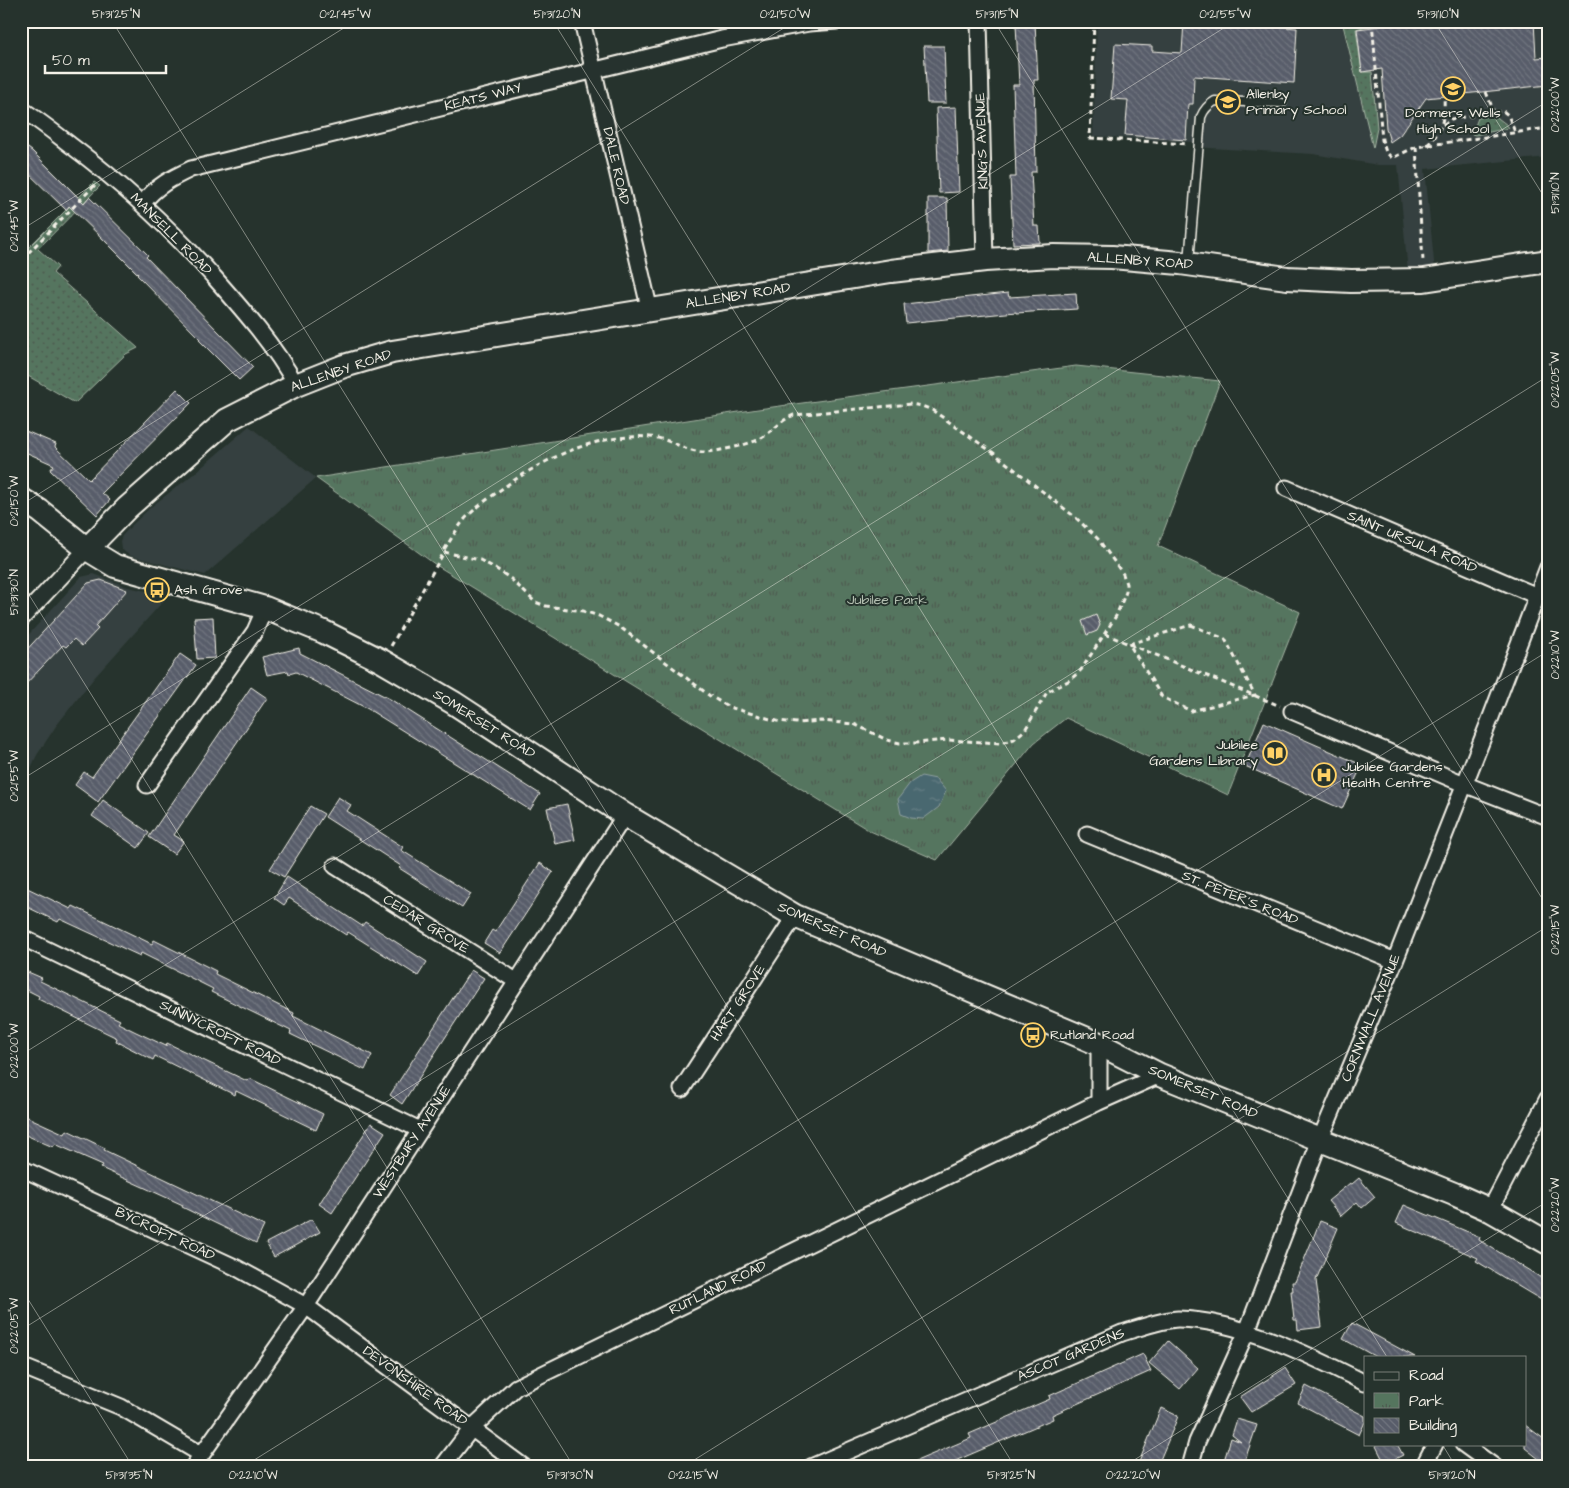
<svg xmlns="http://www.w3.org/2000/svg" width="1569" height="1488" viewBox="0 0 1569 1488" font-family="'Architects Daughter',sans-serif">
  <defs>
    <pattern id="grass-dots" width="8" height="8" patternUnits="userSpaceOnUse" patternTransform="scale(1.25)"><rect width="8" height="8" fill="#55755e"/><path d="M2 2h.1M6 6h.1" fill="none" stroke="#4e5c51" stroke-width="1.8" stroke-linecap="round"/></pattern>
    <pattern id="park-tufts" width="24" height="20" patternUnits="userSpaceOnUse" patternTransform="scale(1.25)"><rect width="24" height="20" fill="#55755e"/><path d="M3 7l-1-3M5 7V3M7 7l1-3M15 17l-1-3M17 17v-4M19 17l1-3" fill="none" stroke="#4e5c51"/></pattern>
    <pattern id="water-ripples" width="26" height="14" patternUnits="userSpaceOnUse" patternTransform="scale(1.25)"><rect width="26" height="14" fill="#4a6870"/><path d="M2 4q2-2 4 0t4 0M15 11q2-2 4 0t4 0" fill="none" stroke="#657e84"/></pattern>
    <pattern id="building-back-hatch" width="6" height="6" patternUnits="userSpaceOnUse" patternTransform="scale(1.25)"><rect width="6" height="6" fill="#585d6a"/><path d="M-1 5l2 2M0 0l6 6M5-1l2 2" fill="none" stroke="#71757f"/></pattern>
  </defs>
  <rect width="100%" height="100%" fill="#26332d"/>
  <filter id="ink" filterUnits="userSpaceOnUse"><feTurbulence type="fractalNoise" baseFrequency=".02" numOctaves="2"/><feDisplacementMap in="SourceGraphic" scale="10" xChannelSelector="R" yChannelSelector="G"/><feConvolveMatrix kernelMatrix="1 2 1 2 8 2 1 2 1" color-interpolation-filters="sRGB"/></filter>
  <g filter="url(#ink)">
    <path fill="#35403f" d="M1097,21H1341L1352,65L1342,21H1548V157L1425,169L1435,272L1408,273L1398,165H1378L1313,154L1193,147L1192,142L1093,136Z
      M249,426L316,478L205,575L131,556L126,553L121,548L120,541L122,536L131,526L152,506L195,473Z
      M94,574L128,587L168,596L94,678L56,726L37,755L21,789V643L81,577Z"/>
    <path fill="url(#grass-dots)" stroke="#a4b3a3" d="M1342,21H1366L1367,26L1356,29L1362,72H1372L1377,128L1373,148Z
      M1494,115L1507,125L1509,128L1475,135L1472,134L1478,118Z
      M94,182L100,186L38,249L58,267L53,273L138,348L126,354L75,403L21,372V244L27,249Z"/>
    <path fill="url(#park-tufts)" stroke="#a4b3a3" d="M1076,366L1220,381L1158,546L1300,612L1228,795L1066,718L1034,743L937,860L870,831L436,565L316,478L758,409Z"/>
    <path fill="url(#water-ripples)" stroke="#8e9fa0" d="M921,776L936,779L946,791L939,807L923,819L911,818L901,814L898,799L910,783Z"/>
    <path fill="url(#building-back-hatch)" stroke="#f4f1e8" d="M1184,21H1258V25L1297,28L1294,83L1194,76L1193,104H1188L1186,140L1125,135L1128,100L1111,99L1115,44L1152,46V51L1182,53Z
      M1380,21H1534L1536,58L1548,57V85L1426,98L1400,135L1390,142L1386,128L1382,69L1362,72L1357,29L1381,26Z
      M1035,23L1038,80H1034L1036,172H1031L1034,226H1039L1040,243L1013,244L1010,177H1016L1013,85H1019L1016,24Z
      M924,46H944L946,103H927Z
      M956,107L959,192L939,193L936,108Z
      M21,143L32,151L84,203L89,197L148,255L146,257L253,367L239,380L199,340L200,339L137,275L138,274L104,240L69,206L66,210L21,166Z
      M928,198H947L948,251L928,253Z
      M1008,293L1009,297L1076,293L1077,309L1016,313V312L906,323L904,304Z
      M177,389L191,403L102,493L110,500L97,515L50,470L54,465L21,450V429L56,444L55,447L89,480Z
      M101,580L127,590L95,626L98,629L82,646L74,639L66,647L63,645L21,689V656L88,583Z
      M1096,615L1100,625L1097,631L1087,635L1082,621Z
      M213,617L215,658L197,659L194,618Z
      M299,648L300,653L390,699L540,794L530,810L368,709L296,672L289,674L288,671L267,675L262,657Z
      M180,654L196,665L98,802L75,785L84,772L92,777Z
      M251,687L267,698L174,835L184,841L174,854L149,837Z
      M1264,722L1362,765L1342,809L1245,766Z
      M338,797L351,805L347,811L403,847L401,850L471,894L462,908L399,868L401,866L325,817Z
      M103,800L149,833L138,848L92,816Z
      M567,804L575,840L555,844L547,808Z
      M310,806L324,814L284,877L270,869Z
      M540,863L553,872L500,953L484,943L492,930L495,932Z
      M287,877L362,926L365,922L427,962L418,976L348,932L346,935L289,898L284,905L274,898Z
      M21,885L71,909L73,906L152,944L154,940L216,971L215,974L294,1013L293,1016L372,1055L365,1070L290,1034L291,1031L211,992L213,989L141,953L140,956L60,919L58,922L21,904Z
      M21,969L42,978L40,981L120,1020L118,1023L136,1032L166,1046L167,1043L247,1081L249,1078L323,1114L316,1130L236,1091L235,1095L155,1056L153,1060L116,1041L117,1038L38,999L39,996L21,987Z
      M471,970L484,978L402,1104L390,1095Z
      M21,1114L65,1134L67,1130L105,1148L104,1150L264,1226L256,1243L182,1207L183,1205L101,1168L103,1165L55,1144L53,1147L21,1133Z
      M371,1123L385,1132L332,1213L319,1204Z
      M1359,1178L1375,1197L1362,1208L1357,1202L1341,1216L1328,1201L1350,1183L1352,1184Z
      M1404,1205L1480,1237L1479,1240L1548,1282V1304L1476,1261L1478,1258L1396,1223Z
      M312,1219L320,1232L274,1257L266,1243Z
      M1320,1221L1338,1228L1316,1280L1322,1327L1298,1330L1297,1320H1294L1291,1291H1293L1292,1282H1295Z
      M1352,1323L1380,1338L1415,1357H1376L1343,1339Z
      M1168,1341L1198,1368L1180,1389L1149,1363Z
      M1143,1354L1151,1371L1052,1415L1053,1419L941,1467H902L971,1438L969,1434L1050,1399L1049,1396Z
      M1285,1368L1296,1385L1251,1412L1240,1397Z
      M1306,1386L1365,1416V1422L1359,1435L1298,1403Z
      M1161,1408L1178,1416L1173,1429L1157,1467H1137Z
      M1237,1419L1257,1425L1248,1451L1243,1467H1222L1231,1438L1241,1442L1232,1435Z
      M1525,1425L1548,1442V1466L1525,1448Z
      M1375,1444H1397L1403,1455L1385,1464Z"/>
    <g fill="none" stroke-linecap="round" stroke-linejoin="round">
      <g stroke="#f4f1e8" stroke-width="11">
        <path id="lane" d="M1189,262L1201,117C1204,109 1208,105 1215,101L1282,103"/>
      </g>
      <g stroke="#f4f1e8" stroke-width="19">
        <path id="street" d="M582,21L650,311
          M979,21L985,260
          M21,109C39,120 56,134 73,147C125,186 170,228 213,276C243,310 274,345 296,385
          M143,203C156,186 172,178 191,169L722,39L809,23L837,21
          M1286,488L1537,596
          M21,619L87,549
          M1292,711L1464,784L1548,817
          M147,785L255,631L265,608
          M1087,834L1395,961
          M335,866L516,981
          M21,937L420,1130
          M1099,1044V1102
          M682,1089L795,916
          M21,1168L235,1267L306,1306L524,1467
          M1490,1210L1548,1098
          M21,1366L121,1407L201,1454
          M1463,1444L1495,1467
          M193,1467L306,1306L625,815
          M442,1467L472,1428L516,1387L1099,1102L1160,1075
          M811,1467L1122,1333C1136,1329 1165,1319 1178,1319C1239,1320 1312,1356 1365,1383
          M1190,1467L1197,1442L1247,1331L1320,1140L1395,961L1491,717L1548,567
          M1423,1467L1435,1444"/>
      </g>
      <g stroke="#f4f1e8" stroke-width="26">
        <path id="secondary" d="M21,499L40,511L87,549L115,566L265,608L324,632L382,661L454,703L625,815L795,916L1099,1044L1160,1075L1454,1194L1490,1210L1548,1243
          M87,549L127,508L227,420L296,385L344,366L392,352L891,271L985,260L1054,256L1112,257L1180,263L1287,278L1351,281L1424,280L1548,261"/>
      </g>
      <path stroke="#f4f1e8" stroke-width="3" stroke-dasharray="5 4" stroke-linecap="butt" d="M1094,21L1090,138L1188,144
        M1372,21L1382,140L1386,152L1392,158L1416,147L1548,128
        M1486,92L1494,112
        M1443,125L1451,119L1503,111L1508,115L1515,132
        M1427,145C1443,132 1445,115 1444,96
        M1416,147L1423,261
        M28,253L96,184
        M1191,625L1225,639L1255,695L1191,711L1162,697L1129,644Z
        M1105,634L1280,706
        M391,646L444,552L480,560L495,568L511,579L535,602L546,606L583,611L599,616L620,627L710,696L729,707L777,721L797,723L821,721L854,724L887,740L900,743H916L947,740L1001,743L1014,739L1025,730L1047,692L1070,680L1081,670L1116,616L1126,592V584L1123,574L1098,539L1075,517L995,454L932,410L922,406L911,404L794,415C781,420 774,430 763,437C753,444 717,452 705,452C686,452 669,438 650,437C594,433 539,461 496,493C485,501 473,510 464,520C456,530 450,541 443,552"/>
      <use href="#lane" stroke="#26332d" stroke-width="8"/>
      <use href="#street" stroke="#26332d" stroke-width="15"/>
      <use href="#secondary" stroke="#26332d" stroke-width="22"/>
    </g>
  </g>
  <path fill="none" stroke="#f4f1e8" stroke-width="1" stroke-opacity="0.45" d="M112,21L1015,1467M553,21L1387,1357M994,21L1548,908M1434,21L1548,203M21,230L355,21M21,505L795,21M21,582L574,1467M21,780L1235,21M21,1055L1548,101M21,1288L133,1467M21,1330L1548,376M1442,1444L1456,1467M243,1467L1548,651M683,1467L1548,926M1123,1467L1548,1201"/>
  <defs>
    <g id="school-ring" transform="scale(1.25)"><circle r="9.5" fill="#26332d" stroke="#ffd166" stroke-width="1.5"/><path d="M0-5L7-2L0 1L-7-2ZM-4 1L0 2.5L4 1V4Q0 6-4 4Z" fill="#ffd166"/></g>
    <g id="bus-ring" transform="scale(1.25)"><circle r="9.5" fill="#26332d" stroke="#ffd166" stroke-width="1.5"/><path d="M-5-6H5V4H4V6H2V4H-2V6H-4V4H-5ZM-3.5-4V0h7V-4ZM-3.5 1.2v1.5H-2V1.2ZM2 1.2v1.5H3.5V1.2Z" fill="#ffd166"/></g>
    <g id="library-ring" transform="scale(1.25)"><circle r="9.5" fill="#26332d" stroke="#ffd166" stroke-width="1.5"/><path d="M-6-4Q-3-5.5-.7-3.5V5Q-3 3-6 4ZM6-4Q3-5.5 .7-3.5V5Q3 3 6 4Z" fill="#ffd166"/></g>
    <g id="hospital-ring" transform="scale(1.25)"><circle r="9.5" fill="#26332d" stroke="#ffd166" stroke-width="1.5"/><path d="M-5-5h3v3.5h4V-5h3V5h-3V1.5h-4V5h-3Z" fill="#ffd166"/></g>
  </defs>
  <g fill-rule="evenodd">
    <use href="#school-ring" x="1453" y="89"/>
    <use href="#school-ring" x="1228" y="102"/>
    <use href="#bus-ring" x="157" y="590"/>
    <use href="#library-ring" x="1275" y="753"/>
    <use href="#hospital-ring" x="1324" y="775"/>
    <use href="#bus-ring" x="1033" y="1035"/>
  </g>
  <g text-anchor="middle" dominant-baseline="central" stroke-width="4" stroke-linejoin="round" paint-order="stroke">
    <g font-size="14" fill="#f4f1e8" stroke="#26332d" text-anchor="start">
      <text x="1246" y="94">Allenby<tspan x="1246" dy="16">Primary School</tspan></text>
      <text x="1453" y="113" text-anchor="middle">Dormers Wells<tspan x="1453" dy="16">High School</tspan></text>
      <text x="174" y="590">Ash Grove</text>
      <text x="1258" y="745" text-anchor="end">Jubilee<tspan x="1258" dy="16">Gardens Library</tspan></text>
      <text x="1342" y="767">Jubilee Gardens<tspan x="1342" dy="16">Health Centre</tspan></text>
      <text x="1050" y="1035">Rutland Road</text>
    </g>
    <g font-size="14" fill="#f4f1e8" stroke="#26332d">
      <text transform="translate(483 97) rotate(-14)">KEATS WAY</text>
      <text transform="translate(982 141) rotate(-92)">KING'S AVENUE</text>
      <text transform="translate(616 166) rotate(77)">DALE ROAD</text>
      <text transform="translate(171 234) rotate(45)">MANSELL ROAD</text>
      <text transform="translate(1140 261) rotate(4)">ALLENBY ROAD</text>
      <text transform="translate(738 296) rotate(-9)">ALLENBY ROAD</text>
      <text transform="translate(341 371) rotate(-19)">ALLENBY ROAD</text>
      <text transform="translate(1412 542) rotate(23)">SAINT URSULA ROAD</text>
      <text transform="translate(484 724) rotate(32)">SOMERSET ROAD</text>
      <text transform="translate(1240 898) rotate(22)">ST. PETER'S ROAD</text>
      <text transform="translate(426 924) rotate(32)">CEDAR GROVE</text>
      <text transform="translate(832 930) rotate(24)">SOMERSET ROAD</text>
      <text transform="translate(738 1003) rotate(-57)">HART GROVE</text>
      <text transform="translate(1371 1018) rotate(-68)">CORNWALL AVENUE</text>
      <text transform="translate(220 1033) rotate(26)">SUNNYCROFT ROAD</text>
      <text transform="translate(1203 1092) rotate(23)">SOMERSET ROAD</text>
      <text transform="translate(412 1142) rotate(-57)">WESTBURY AVENUE</text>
      <text transform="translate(165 1234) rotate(25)">BYCROFT ROAD</text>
      <text transform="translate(718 1288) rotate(-26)">RUTLAND ROAD</text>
      <text transform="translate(1071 1355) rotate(-23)">ASCOT GARDENS</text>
      <text transform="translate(415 1386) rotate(36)">DEVONSHIRE ROAD</text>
    </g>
    <g font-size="14" fill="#b4bfb1" stroke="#26332d">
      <text x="887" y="600">Jubilee Park</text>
    </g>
  </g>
  <rect width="1569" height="1488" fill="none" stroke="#26332d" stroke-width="55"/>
  <rect x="1364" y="1356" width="162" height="90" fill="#26332d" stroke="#787f78"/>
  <rect x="1374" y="1372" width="25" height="8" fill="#26332d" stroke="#787f78"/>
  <text x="1409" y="1380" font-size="15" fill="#f4f1e8">Road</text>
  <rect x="1374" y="1393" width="25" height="15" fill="url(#park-tufts)" stroke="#787f78"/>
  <text x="1409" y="1406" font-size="15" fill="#f4f1e8">Park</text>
  <rect x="1374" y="1418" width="25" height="15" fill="url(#building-back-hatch)" stroke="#787f78"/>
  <text x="1409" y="1430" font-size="15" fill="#f4f1e8">Building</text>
  <path d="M45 65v8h121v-8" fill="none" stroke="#f4f1e8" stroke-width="2.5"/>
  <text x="52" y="65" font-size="15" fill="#f4f1e8" stroke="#26332d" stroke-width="4" paint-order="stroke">50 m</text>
  <rect x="28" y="28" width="1514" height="1432" fill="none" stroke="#f4f1e8" stroke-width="2"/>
  <g font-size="12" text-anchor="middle" fill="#f4f1e8">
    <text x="116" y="18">51°31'25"N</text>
    <text x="345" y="18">0°21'45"W</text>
    <text x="557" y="18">51°31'20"N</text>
    <text x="785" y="18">0°21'50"W</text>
    <text x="997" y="18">51°31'15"N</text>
    <text x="1225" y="18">0°21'55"W</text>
    <text x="1438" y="18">51°31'10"N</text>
    <text transform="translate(1555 105) rotate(-90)" y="4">0°22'00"W</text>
    <text transform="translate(1555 193) rotate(-90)" y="4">51°31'10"N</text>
    <text transform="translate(14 226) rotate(-90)" y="4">0°21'45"W</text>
    <text transform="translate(1555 380) rotate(-90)" y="4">0°22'05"W</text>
    <text transform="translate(14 501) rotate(-90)" y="4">0°21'50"W</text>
    <text transform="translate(14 592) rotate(-90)" y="4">51°31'30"N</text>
    <text transform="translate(1555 655) rotate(-90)" y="4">0°22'10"W</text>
    <text transform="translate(14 776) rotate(-90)" y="4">0°21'55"W</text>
    <text transform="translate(1555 930) rotate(-90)" y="4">0°22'15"W</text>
    <text transform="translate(14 1051) rotate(-90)" y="4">0°22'00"W</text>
    <text transform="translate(1555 1205) rotate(-90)" y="4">0°22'20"W</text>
    <text transform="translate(14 1326) rotate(-90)" y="4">0°22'05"W</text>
    <text x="129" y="1479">51°31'35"N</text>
    <text x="253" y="1479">0°22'10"W</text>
    <text x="570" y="1479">51°31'30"N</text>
    <text x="693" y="1479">0°22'15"W</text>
    <text x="1011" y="1479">51°31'25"N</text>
    <text x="1133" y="1479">0°22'20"W</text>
    <text x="1452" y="1479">51°31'20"N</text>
  </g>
</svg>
